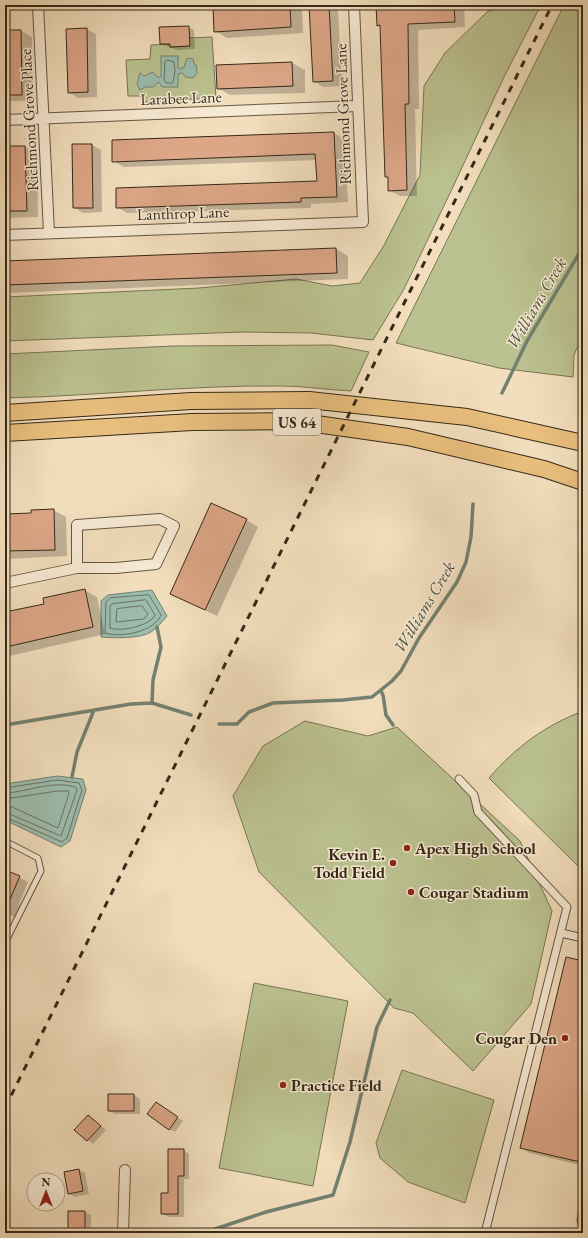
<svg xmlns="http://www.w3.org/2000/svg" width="588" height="1238" viewBox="0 0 588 1238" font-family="'EB Garamond',serif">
  <rect width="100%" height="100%" fill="#f2debd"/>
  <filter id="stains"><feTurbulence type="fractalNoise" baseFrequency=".005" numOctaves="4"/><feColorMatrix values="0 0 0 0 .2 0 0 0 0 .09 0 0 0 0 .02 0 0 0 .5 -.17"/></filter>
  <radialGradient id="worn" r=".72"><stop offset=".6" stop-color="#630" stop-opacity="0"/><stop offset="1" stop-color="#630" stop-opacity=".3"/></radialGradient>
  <path fill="#bbc190" stroke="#787554" d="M504,5H541L504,77L452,189L404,289L373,340L311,333L242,332L5,341V297L199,288L296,279L332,286L360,283L383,247L420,175L424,86L445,53L487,12Z
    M564,5H583V334L574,355L573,377L499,368L396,343Z
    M212,37L216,98L142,102L141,96H128L126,60L150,59L151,45L170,44V47L189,46V38Z
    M332,345L369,352L351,391C328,390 304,386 281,386C189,385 97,396 5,398V354L173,346Z
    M583,711V871L489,778C516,747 544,726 583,711Z
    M305,721L368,736L397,727L520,841L552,911L531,1004L473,1071L413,1013L394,1008L259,872L233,796L263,746Z
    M254,983L348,1001L313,1186L219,1168Z
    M402,1070L494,1100L465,1203L408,1182L380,1158L376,1143Z"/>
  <path fill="#9cbcad" stroke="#738171" d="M161,56H178V68L180,69L184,67L187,58L193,59L194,64L196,65L197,73L193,78L186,77L182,73L178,74V87H162L159,82L153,87H145L140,90L137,84L140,73L144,76L153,72L157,77H161Z
    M152,590L167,616C162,622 157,628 151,632C140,639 113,638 101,637V601L108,595Z
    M57,776L83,779L86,790L70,841L61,847L5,820V784Z"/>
  <path fill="#0003" d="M258,5H293L302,10L303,33L227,38L215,31Z
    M310,5H330L338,10L342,86L323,87L314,81Z
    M377,5H464L465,27L418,30L419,109H415L417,196H400L389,190V178L386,176L381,27L378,25Z
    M188,27L194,30L195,49L177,50L161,44Z
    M86,29L96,34L97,97L78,98L69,92Z
    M5,31H21L32,37L33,101H5Z
    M292,63L305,70V93L230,95L218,88L217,66Z
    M334,133L344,139L348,202L311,204V208L127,213L117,207L318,182L317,160L124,167L113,161Z
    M73,145H92L101,150L102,212L83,213L74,207Z
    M5,147H25L37,153L38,217L5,218Z
    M336,249L348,256V279L5,293V262Z
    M53,510L66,517L67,556L5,559V515L32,514Z
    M246,520L258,527L217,616L171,594Z
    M84,590L97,597L105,634L5,657V613L45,604Z
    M5,871L28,882L19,904L22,906L16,918L10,915L5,925Z
    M583,962V1166L530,1153L521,1148Z
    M109,1095H134L140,1099V1114H115L109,1111Z
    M156,1103L183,1121L175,1132L169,1129Z
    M88,1116L106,1130L93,1144L75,1130Z
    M183,1150L189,1154V1179H184V1217H168L162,1213Z
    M79,1170L85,1173L89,1194L75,1197L69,1194Z
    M85,1212L91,1215V1233H69Z"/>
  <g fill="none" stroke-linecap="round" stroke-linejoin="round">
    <path stroke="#697262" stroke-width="1" d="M167,60L174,62L175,71L173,83H166L164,80L165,62Z
      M149,595L161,615C154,632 121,638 105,633L106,602L110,598Z
      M146,600L155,615C150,626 121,632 110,628V606L112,604Z
      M142,606L148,614L144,619L116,622L117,609Z
      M5,788L57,780L79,783L82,790L67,838L62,842L5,817
      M5,793C28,792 52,780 75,787L77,790L61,836L5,812
      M5,799L57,791H68L69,793L58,828L12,807L5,806"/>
    <path stroke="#738171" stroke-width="3.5" d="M502,393L527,341L583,247
      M381,691L383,695L386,715L393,725
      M152,703L153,680L161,647L157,627
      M219,724H237L249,712L273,703L343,700L372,697L392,681L401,671L419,638L457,582L466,562L471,537L473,504
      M5,725L131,704L152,703L191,715
      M72,777L77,752L94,710
      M212,1233V1230L266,1212L333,1195L350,1142L377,1027L390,1000"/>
  </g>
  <path fill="#dca687" stroke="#362918" d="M241,5H290L291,27L214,32L213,7Z
    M309,5H329L333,81L313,82Z
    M376,5H454L455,22L408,24L409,104H405L407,190L388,191V177H385L380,25L377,26Z
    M189,26L190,46L170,47V44H160L159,27Z
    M87,28L88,92L68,93L66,29Z
    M5,30H21L22,95H5Z
    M292,62L293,86L217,89L216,65Z
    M334,132L337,197L301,198V202L116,208V188L317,181L315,154L112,162V140Z
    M72,144H92L93,208H73Z
    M5,146H25L27,211H5Z
    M336,248L337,273L5,285V261Z
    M211,503L247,519L205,610L170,594Z
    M54,509L55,550L5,551V514L31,513V510Z
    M85,589L93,627L6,647L5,612L44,604L43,598Z
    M5,870L20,876L5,911Z
    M566,957L583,961V1152L580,1162L520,1148Z
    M108,1094H134V1111H108Z
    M156,1102L178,1117L169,1130L147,1114Z
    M88,1115L101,1126L87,1141L74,1130Z
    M168,1149H184V1176H178V1214H161V1193H168Z
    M79,1169L83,1191L68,1194L64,1172Z
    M68,1211H85V1233H68Z"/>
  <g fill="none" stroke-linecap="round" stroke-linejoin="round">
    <g stroke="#655641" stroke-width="7">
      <path id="service" d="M5,841L38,858L41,871L5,943"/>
    </g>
    <g stroke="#655641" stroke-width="9">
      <path id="pedestrian" d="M459,779L474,795L478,812L567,907L485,1233
        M561,933L583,938
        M583,1209L581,1220L583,1227"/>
    </g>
    <g stroke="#655641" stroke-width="12">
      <path id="minor" d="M38,5L49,233
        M5,120L357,106
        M5,235L363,222L354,5
        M5,583L77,568H116L156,564L174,526L160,519L77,525V568
        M123,1233L125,1170"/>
    </g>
    <g stroke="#362918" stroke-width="18">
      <path id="trunk" d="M5,413L191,401L309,400L467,417L583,443
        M5,433L192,422L295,421L408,437L544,469L583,482"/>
    </g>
    <use href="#service" stroke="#f7ead4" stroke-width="5"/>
    <use href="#pedestrian" stroke="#f7ead4" stroke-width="7"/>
    <use href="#minor" stroke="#f7ead4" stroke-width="10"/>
    <use href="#trunk" stroke="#e9bf7e" stroke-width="16"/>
    <path stroke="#362918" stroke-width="3" stroke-dasharray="7 7" stroke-linecap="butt" d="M5,1108L552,5"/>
  </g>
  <g fill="#8f2418" stroke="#f7ead4" stroke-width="1.5">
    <circle cx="407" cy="848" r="4"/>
    <circle cx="393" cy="863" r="4"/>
    <circle cx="411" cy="892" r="4"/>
    <circle cx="565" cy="1038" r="4"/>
    <circle cx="283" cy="1085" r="4"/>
  </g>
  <g text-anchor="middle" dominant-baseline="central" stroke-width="3" stroke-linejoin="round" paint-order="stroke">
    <rect fill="#f7ead4" stroke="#706350" stroke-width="1" x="273" y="409" width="48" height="26" rx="3"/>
    <g font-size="15" font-weight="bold" fill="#362918">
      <text x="297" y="422">US 64</text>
    </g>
    <g font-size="16" fill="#362918" stroke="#f7ead4">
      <text transform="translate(181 98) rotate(-2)">Larabee Lane</text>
      <text transform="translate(343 114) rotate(-92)">Richmond Grove Lane</text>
      <text transform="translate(29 120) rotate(-93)">Richmond Grove Place</text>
      <text transform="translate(183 213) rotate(-2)">Lanthrop Lane</text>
    </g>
    <g font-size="16" font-weight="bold" fill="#362918" stroke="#f7ead4" text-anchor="start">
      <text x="415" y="848">Apex High School</text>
      <text x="385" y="854" text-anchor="end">Kevin E.<tspan x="385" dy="18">Todd Field</tspan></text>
      <text x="419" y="892">Cougar Stadium</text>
      <text x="557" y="1038" text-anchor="end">Cougar Den</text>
      <text x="291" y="1085">Practice Field</text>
    </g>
    <g font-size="17" font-style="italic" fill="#504e3d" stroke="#f7ead4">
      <text transform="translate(536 303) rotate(-60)">Williams Creek</text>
      <text transform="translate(424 607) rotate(-59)">Williams Creek</text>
    </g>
  </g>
  <rect width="588" height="1238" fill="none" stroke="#f2debd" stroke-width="20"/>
  <rect x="6" y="6" width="576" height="1226" fill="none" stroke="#362918" stroke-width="2"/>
  <rect x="10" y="10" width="568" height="1218" fill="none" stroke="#362918"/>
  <g transform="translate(46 1192)"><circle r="19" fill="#f7ead4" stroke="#aa9d89"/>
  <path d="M0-3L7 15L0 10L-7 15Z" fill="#8f2418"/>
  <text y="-6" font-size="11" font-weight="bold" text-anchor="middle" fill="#362918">N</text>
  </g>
  <rect width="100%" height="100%" filter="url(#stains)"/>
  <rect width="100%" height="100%" fill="url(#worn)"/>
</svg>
